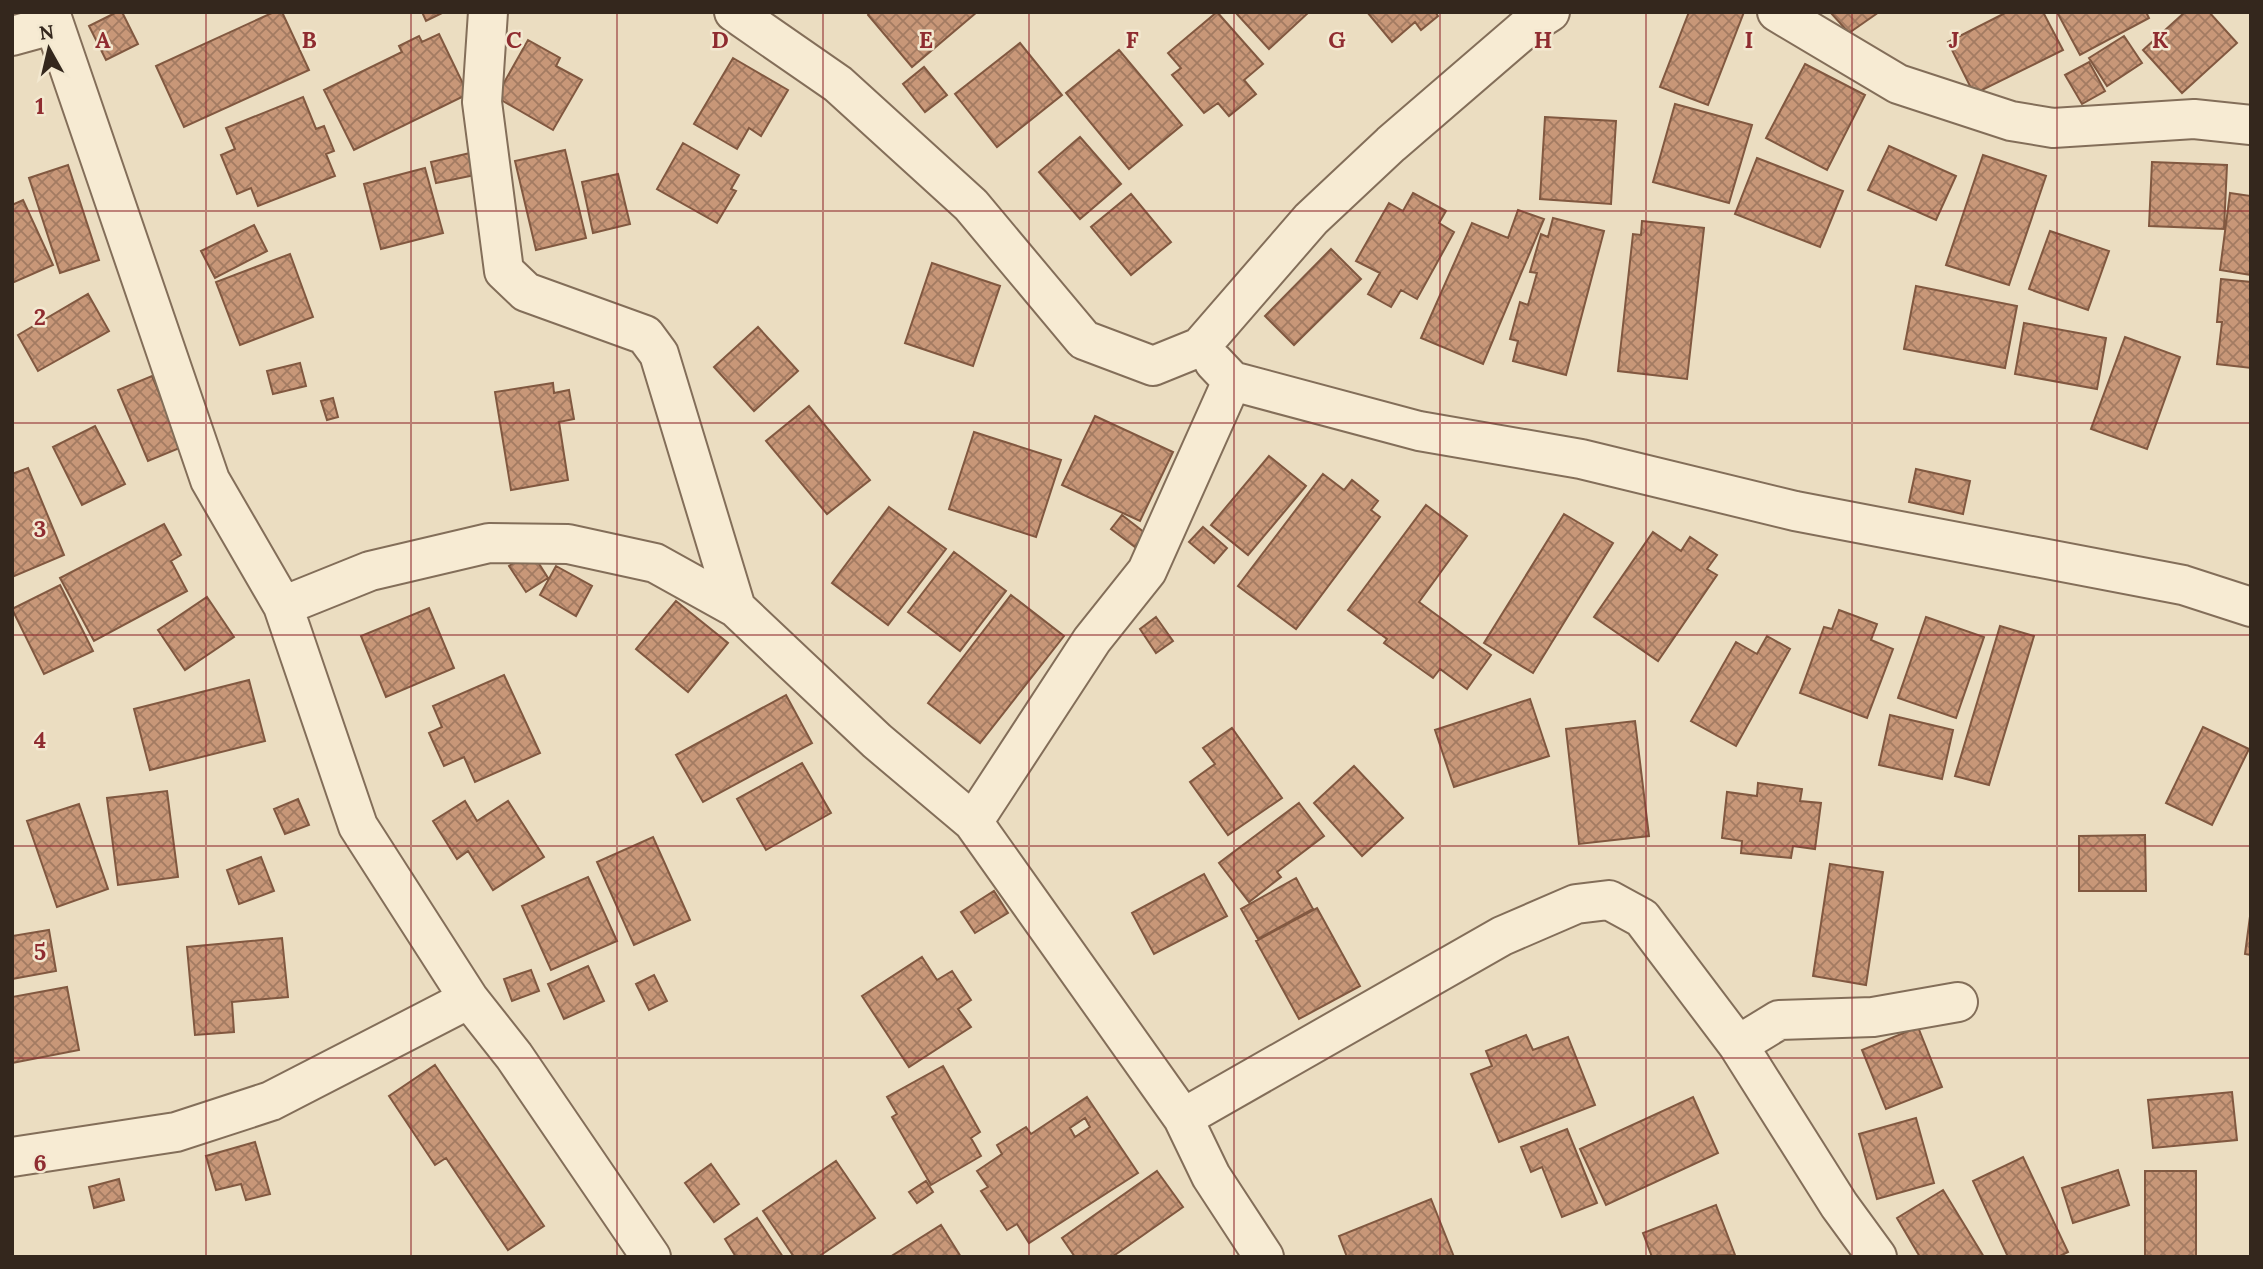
<svg xmlns="http://www.w3.org/2000/svg" width="2263" height="1269" viewBox="0 0 2263 1269" font-family="Lora,serif">
  <defs>
    <pattern id="building-cross-hatch" width="8" height="8" patternUnits="userSpaceOnUse" patternTransform="scale(1.75)"><rect width="8" height="8" fill="#c89778"/><path d="M0 0l8 8M0 8l8-8" fill="none" stroke="#a37b62"/></pattern>
  </defs>
  <rect width="100%" height="100%" fill="#ebddc1"/>
  <path fill="url(#building-cross-hatch)" stroke="#815840" stroke-width="2" fill-rule="evenodd" d="M117,12H122L138,44L106,60L89,26Z
    M274,12H282L309,70L184,127L156,66Z
    M422,12H444L426,21Z
    M870,12H977L912,67L868,15Z
    M1217,12L1263,64L1244,80L1256,94L1229,116L1218,103L1204,113L1172,75L1181,68L1168,53Z
    M1235,12H1309L1269,49Z
    M1367,12H1435L1438,16L1421,30L1415,22L1392,42Z
    M1689,12H1744L1708,105L1660,87Z
    M1830,12H1879L1849,33Z
    M2007,12H2043L2063,50L1974,94L1948,42Z
    M2057,12H2146L2149,18L2080,55Z
    M2185,12H2209L2237,43L2182,93L2143,50Z
    M439,34L468,94L354,150L324,90L402,52L399,46L419,36L422,42Z
    M2124,36L2142,63L2107,86L2089,58Z
    M528,40L560,58L556,66L582,80L553,130L496,97Z
    M1020,43L1062,95L997,147L955,94Z
    M1119,50L1182,125L1129,169L1066,93Z
    M733,58L788,90L761,136L749,128L737,149L694,124Z
    M2089,62L2105,91L2082,104L2065,75Z
    M1805,64L1865,95L1827,170L1766,138Z
    M924,67L947,95L925,112L903,84Z
    M303,97L316,129L324,126L334,151L326,154L335,176L258,206L251,188L237,194L221,155L235,149L226,128Z
    M1675,104L1752,125L1729,203L1653,182Z
    M1545,117L1616,121L1611,204L1540,199Z
    M1080,137L1121,184L1080,219L1039,172Z
    M683,143L739,175L731,189L736,191L717,223L657,189Z
    M1889,146L1956,176L1936,220L1868,190Z
    M565,150L586,238L536,250L515,161Z
    M470,153L475,175L436,183L431,162Z
    M1983,155L2046,176L2009,285L1946,265Z
    M1757,158L1843,191L1820,247L1735,214Z
    M2152,162L2227,165L2224,229L2149,226Z
    M68,165L99,260L60,273L29,178Z
    M425,168L443,233L381,249L364,184Z
    M618,174L630,224L593,233L582,182Z
    M1413,193L1446,211L1439,223L1454,232L1417,299L1401,290L1391,307L1368,294L1380,273L1356,261L1389,203L1403,211Z
    M2230,193L2251,196V275L2220,270Z
    M1131,194L1171,242L1131,275L1091,227Z
    M23,200L53,265L12,283V205Z
    M1518,210L1544,219L1483,364L1421,338L1472,223L1508,238Z
    M1553,218L1604,231L1566,375L1513,361L1518,341L1510,339L1520,302L1528,305L1537,273L1530,272L1541,234L1548,237Z
    M1642,221L1704,228L1687,379L1618,371L1633,234L1641,235Z
    M254,225L267,251L215,278L201,251Z
    M2050,231L2109,251L2088,310L2029,289Z
    M1331,249L1361,279L1294,345L1265,316Z
    M290,254L313,317L240,345L216,282Z
    M932,263L1000,286L973,366L905,343Z
    M2221,279L2251,282V368L2217,364L2222,322H2217Z
    M1916,286L2017,306L2005,368L1904,349Z
    M88,294L109,331L38,371L18,335Z
    M2024,323L2106,338L2097,389L2015,374Z
    M758,327L798,371L754,411L714,367Z
    M2125,337L2180,357L2147,449L2091,429Z
    M300,363L306,386L273,394L267,371Z
    M152,376L182,447L148,461L118,390Z
    M553,383L554,393L569,390L574,419L559,422L568,480L511,490L495,392Z
    M333,398L338,417L327,420L321,401Z
    M809,406L870,480L827,514L766,441Z
    M1095,416L1173,452L1140,521L1062,485Z
    M95,426L125,484L82,505L53,447Z
    M974,432L1061,460L1036,537L949,509Z
    M1269,456L1306,486L1248,555L1211,525Z
    M28,468L64,555L12,577V474Z
    M1916,469L1970,481L1963,514L1909,502Z
    M1323,474L1344,490L1352,480L1378,501L1371,510L1380,517L1296,629L1238,586Z
    M1426,505L1467,536L1419,602L1491,655L1467,689L1440,669L1433,678L1384,643L1387,639L1348,610Z
    M889,507L946,549L888,625L832,583Z
    M1564,514L1613,543L1533,673L1484,643Z
    M1122,515L1145,533L1135,547L1111,529Z
    M164,524L181,555L171,561L187,591L94,641L60,578Z
    M1203,527L1227,548L1214,563L1189,542Z
    M1653,532L1681,551L1690,537L1717,555L1707,569L1717,575L1658,661L1594,617Z
    M531,551L548,578L526,592L509,566Z
    M954,552L1006,591L960,651L908,612Z
    M556,566L592,586L576,616L540,595Z
    M60,585L93,651L44,674L12,609Z
    M1011,595L1064,636L980,743L928,703Z
    M207,597L234,637L185,670L158,630Z
    M676,601L728,643L688,692L636,649Z
    M429,608L454,668L386,697L361,636Z
    M1839,610L1877,624L1871,640L1893,649L1867,718L1800,693L1824,627L1832,629Z
    M1156,617L1173,641L1156,653L1140,629Z
    M1926,617L1984,637L1956,718L1898,698Z
    M2000,626L2034,636L1989,785L1955,776Z
    M1767,636L1790,649L1736,746L1691,721L1736,642L1757,654Z
    M504,675L540,753L475,782L464,757L444,766L429,733L442,727L433,706Z
    M249,680L265,741L150,770L134,709Z
    M786,695L812,743L703,802L676,755Z
    M1530,699L1549,756L1454,787L1435,730Z
    M1890,715L1953,730L1942,779L1879,765Z
    M1635,721L1649,836L1579,844L1566,729Z
    M2203,727L2249,749L2212,825L2166,803Z
    M1232,728L1282,798L1228,835L1190,782L1215,764L1203,748Z
    M802,763L831,813L766,850L737,799Z
    M1354,766L1403,818L1362,856L1314,803Z
    M1758,783L1802,789L1800,801L1821,803L1815,849L1793,846L1791,858L1741,853L1742,841L1722,838L1727,792L1757,796Z
    M167,791L178,877L118,885L107,798Z
    M298,799L309,825L285,834L274,809Z
    M465,801L477,821L508,801L544,857L493,890L468,851L457,859L433,821Z
    M1299,803L1324,836L1277,872L1281,877L1249,902L1219,863Z
    M79,804L108,889L57,907L27,821Z
    M2145,835L2146,891H2079V836Z
    M653,837L690,920L634,945L597,862Z
    M261,857L274,891L239,904L227,870Z
    M1830,864L1883,872L1866,985L1813,976Z
    M1204,874L1227,916L1154,954L1132,913Z
    M588,877L617,941L551,970L522,906Z
    M1296,878L1313,909L1258,939L1241,909Z
    M994,891L1008,913L975,933L961,912Z
    M1317,908L1360,986L1299,1019L1256,941Z
    M2251,909V955L2245,954Z
    M49,930L56,971L12,979V936Z
    M282,938L288,997L232,1002L234,1032L195,1035L187,947Z
    M922,957L937,980L952,971L971,1000L958,1009L971,1027L909,1067L862,996Z
    M588,966L604,1001L564,1019L548,984Z
    M531,970L539,991L512,1001L504,979Z
    M654,975L667,1001L649,1010L636,984Z
    M67,987L79,1050L12,1063V997Z
    M1918,1027L1942,1087L1886,1109L1862,1050Z
    M1526,1035L1533,1050L1568,1037L1595,1105L1499,1142L1471,1074L1492,1066L1486,1051Z
    M435,1065L544,1226L508,1250L446,1158L435,1165L389,1096Z
    M943,1066L980,1132L971,1138L981,1156L931,1185L892,1117L897,1114L887,1097Z
    M2232,1092L2237,1140L2153,1148L2148,1100Z
    M1087,1097L1138,1173L1029,1243L1017,1224L1007,1230L981,1191L988,1187L977,1171L1002,1154L997,1145L1026,1127L1031,1134ZM1085,1118L1090,1127L1075,1137L1070,1128Z
    M1693,1097L1718,1153L1606,1205L1580,1149Z
    M1916,1118L1934,1183L1877,1199L1859,1134Z
    M1567,1129L1597,1203L1562,1217L1542,1167L1531,1172L1521,1147Z
    M255,1142L270,1194L246,1200L241,1184L216,1190L206,1156Z
    M2023,1157L2068,1252L2058,1257H2008L1973,1181Z
    M836,1161L875,1218L818,1257H794L763,1211Z
    M711,1164L739,1204L714,1222L685,1183Z
    M2118,1170L2129,1205L2073,1223L2062,1188Z
    M1157,1171L1183,1207L1112,1257H1075L1062,1238Z
    M2145,1171H2196V1257H2145Z
    M119,1179L124,1200L94,1208L89,1187Z
    M926,1181L933,1192L917,1203L909,1192Z
    M1943,1190L1984,1257H1920L1897,1218Z
    M1431,1199L1454,1257H1347L1339,1236Z
    M1716,1205L1735,1255L1652,1257L1643,1233Z
    M757,1218L783,1257H736L725,1239Z
    M941,1225L961,1257H890Z"/>
  <g fill="none" stroke-linecap="round" stroke-linejoin="round">
    <g stroke="#836e59" stroke-width="42">
      <path id="minor" d="M50,12L210,480L283,606L358,826L469,999L514,1056L651,1257
        M488,12L482,102L504,271L526,292L645,335L659,354L736,608
        M734,12L838,84L971,205L1084,340L1153,366L1200,347L1311,219L1391,144L1528,26L1550,12
        M1777,12L1898,84L2011,121L2053,128L2194,119L2251,125
        M12,36L52,25
        M1232,381L1419,431L1581,459L1795,511L2183,585L2251,607
        M283,606L370,571L489,543L568,544L655,563L736,608L877,741L973,822L1183,1118L1211,1176L1264,1257
        M973,822L1092,640L1147,571L1232,381L1214,362
        M1738,1045L1779,1020L1873,1017L1958,1002
        M1183,1118L1502,936L1576,904L1609,900L1642,918L1738,1045L1839,1205L1877,1257
        M12,1157L176,1132L271,1101L469,999"/>
    </g>
    <use href="#minor" stroke="#f7ebd3" stroke-width="38"/>
  </g>
  <path fill="none" stroke="#8f2c30" stroke-width="2" stroke-opacity="0.55" d="M206,12V1257M411,12V1257M617,12V1257M823,12V1257M1029,12V1257M1234,12V1257M1440,12V1257M1646,12V1257M1852,12V1257M2057,12V1257M12,211H2251M12,423H2251M12,635H2251M12,846H2251M12,1058H2251"/>
  <g font-size="23" text-anchor="middle" font-weight="bold" fill="#8f2c30" stroke="#f3e8d0" stroke-width="5" stroke-linejoin="round" paint-order="stroke">
    <text x="103" y="48">A</text>
    <text x="309" y="48">B</text>
    <text x="514" y="48">C</text>
    <text x="720" y="48">D</text>
    <text x="926" y="48">E</text>
    <text x="1132" y="48">F</text>
    <text x="1337" y="48">G</text>
    <text x="1543" y="48">H</text>
    <text x="1749" y="48">I</text>
    <text x="1954" y="48">J</text>
    <text x="2160" y="48">K</text>
    <text x="40" y="114">1</text>
    <text x="40" y="325">2</text>
    <text x="40" y="537">3</text>
    <text x="40" y="748">4</text>
    <text x="40" y="960">5</text>
    <text x="40" y="1171">6</text>
  </g>
  <rect width="2263" height="1269" fill="none" stroke="#34271d" stroke-width="28"/>
  <g transform="translate(49 49) rotate(352)" stroke="#f3e8d0" stroke-width="5" paint-order="stroke">
  <path d="M0-5L12 26L0 18L-12 26Z" fill="#34271d"/>
  <text y="-10" font-size="19" font-weight="bold" text-anchor="middle" fill="#34271d">N</text>
  </g>
</svg>
